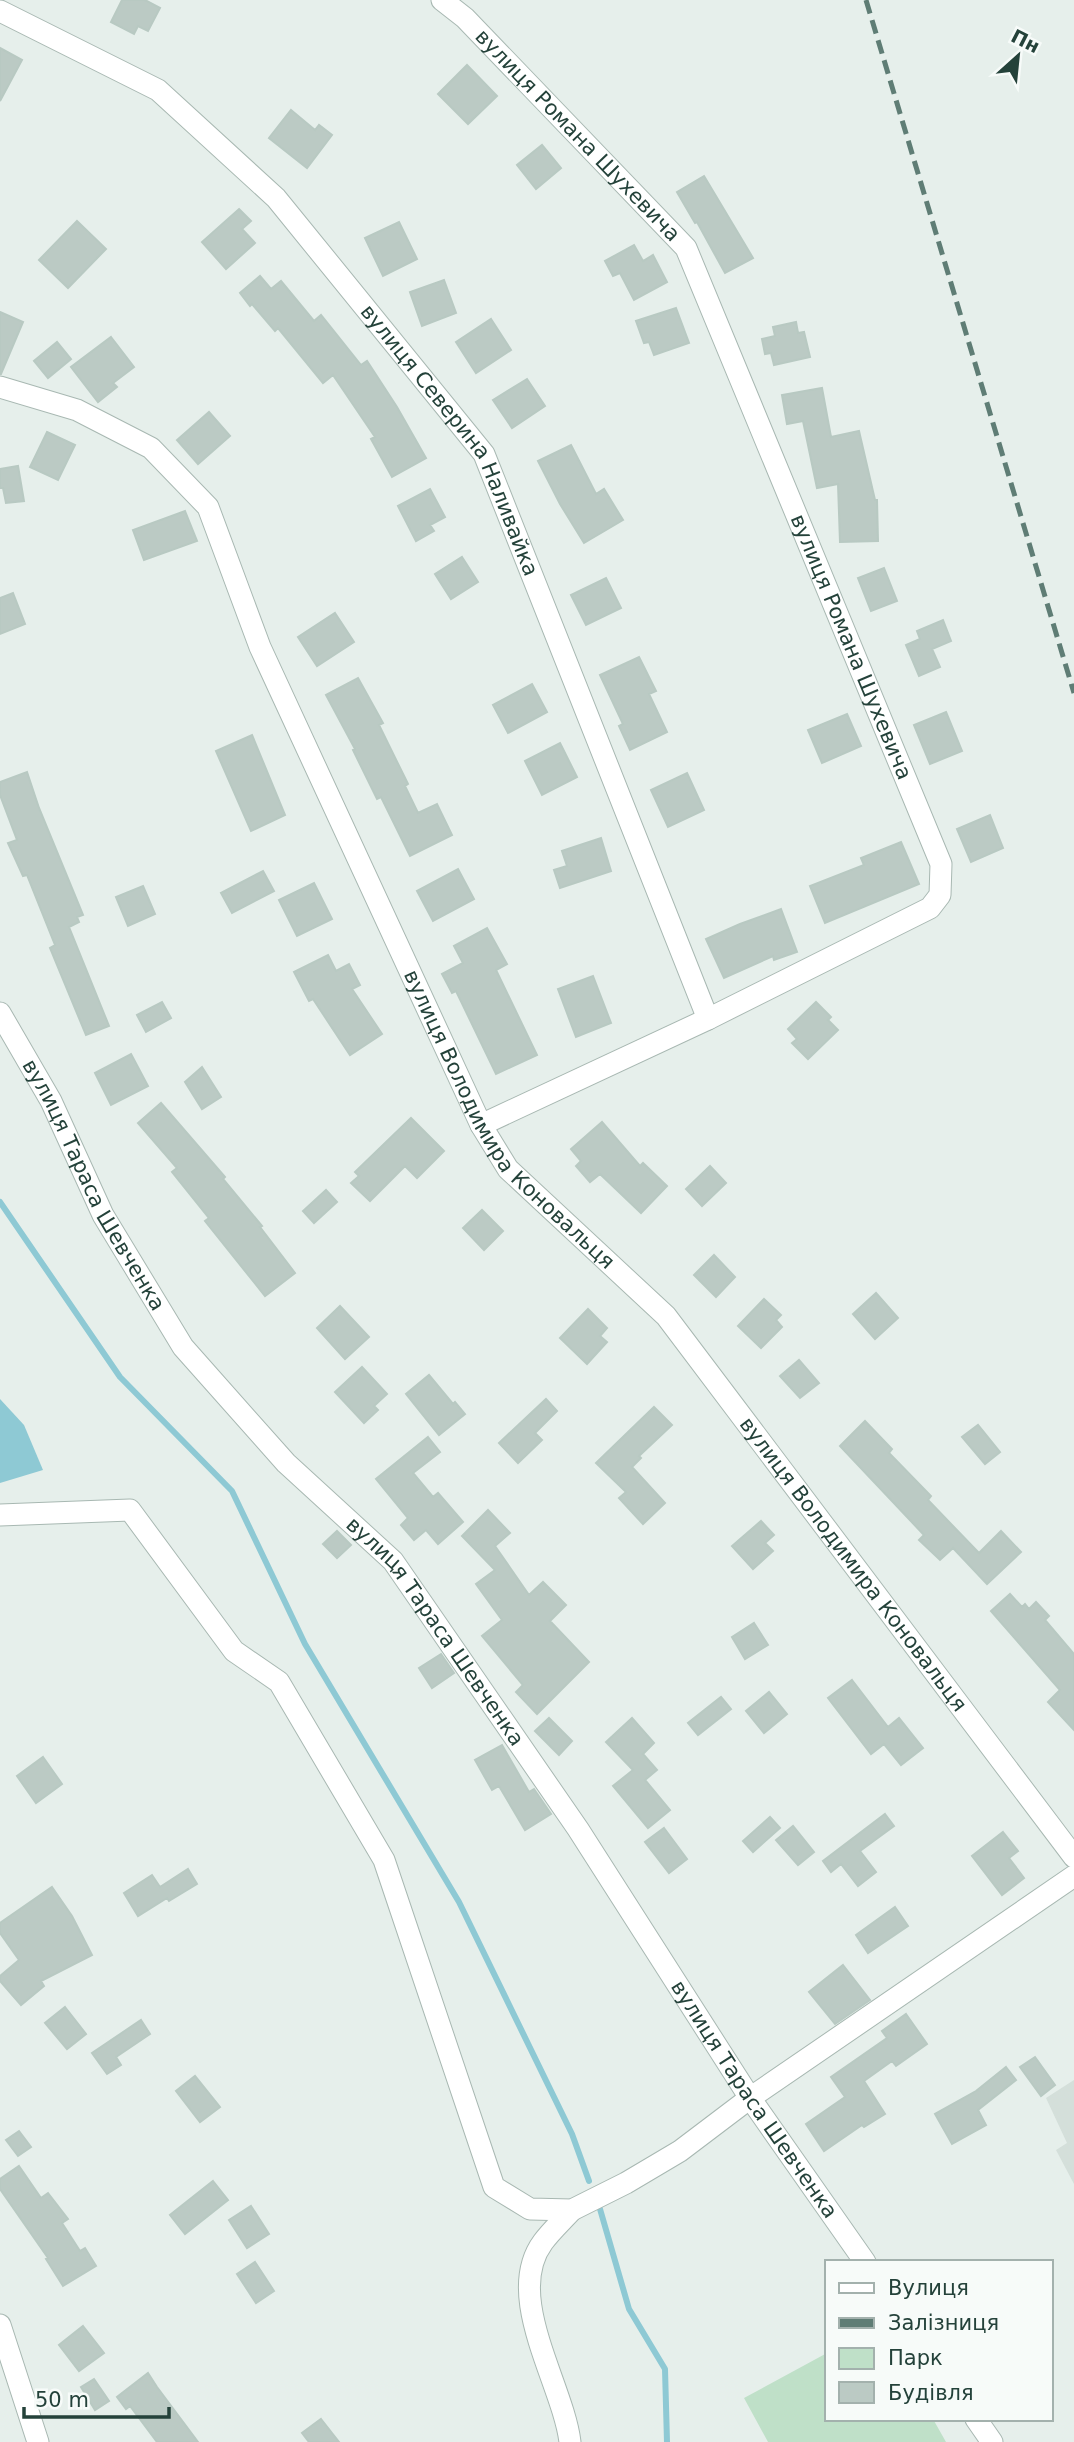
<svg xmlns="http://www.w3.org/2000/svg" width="1074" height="2442" viewBox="0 0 1074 2442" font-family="'DejaVu Sans',sans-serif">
  <rect width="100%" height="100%" fill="#e6efeb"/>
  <path fill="#d4dfda" d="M1074,2080V2184L1056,2150L1067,2143L1046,2098Z"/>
  <path fill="#bfe0c8" d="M827,2353V2419H933L946,2442H768L744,2398Z"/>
  <path fill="#8ec9d4" d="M0,1399L24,1425L43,1470L0,1483Z"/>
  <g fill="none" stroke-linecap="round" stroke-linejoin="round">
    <path stroke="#8ec9d4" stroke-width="6" d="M0,1202L120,1377L232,1491L305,1644L459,1902L572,2134L589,2181
      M600,2209L629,2309L665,2369L667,2442"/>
  </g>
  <path fill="#bbcac4" stroke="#b8c9c2" stroke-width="2" d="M122,0H145L160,8L148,31L138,26L134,34L111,22Z
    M0,48L22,60L0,101Z
    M467,65L497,96L468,124L438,94Z
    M291,110L315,130L319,125L332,135L307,168L269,138Z
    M542,145L561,168L536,189L517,165Z
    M704,176L753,258L725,273L697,222L695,223L677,192Z
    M239,209L251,221L242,229L255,243L226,269L202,242Z
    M77,221L106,249L68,288L39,260Z
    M399,222L417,259L383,276L365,238Z
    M634,245L643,261L653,255L667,282L634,300L620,273L613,276L605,261Z
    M260,276L271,289L281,281L314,321L321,315L361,365L367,361L397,407L426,458L392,477L371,439L375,437L333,375L323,383L278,328L275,331L252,304L250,306L240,293Z
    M444,280L456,313L422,326L410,292Z
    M676,308L689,343L654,355L649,342L644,343L636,321Z
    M0,312L23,322L1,374H0Z
    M491,319L511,350L476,373L456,342Z
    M796,322L798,333L804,332L810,357L774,365L771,353L765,354L762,339L775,336L773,327Z
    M111,337L134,367L113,383L117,387L98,402L71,367Z
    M57,342L71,359L48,378L34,361Z
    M527,379L545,406L512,428L493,400Z
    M822,388L831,437L859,431L875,500H877L878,541L840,542L838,484L817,488L803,421L787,424L782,395Z
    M209,412L230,436L198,464L177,440Z
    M47,432L75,445L58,480L30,467Z
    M571,445L596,494L604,489L623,520L584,543L560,504L538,461Z
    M18,466L24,501L6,503L3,488H0V469Z
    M430,489L445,517L430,525L434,531L416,541L398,506Z
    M185,511L197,541L144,560L133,530Z
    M462,557L478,582L451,599L435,574Z
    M884,568L897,601L871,611L858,578Z
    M606,578L621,608L586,625L571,595Z
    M13,593L25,624L0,634V598Z
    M335,613L354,642L317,666L298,637Z
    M943,620L951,641L932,649L940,667L919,676L906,645L920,639L917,631Z
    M639,657L656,691L649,694L667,732L630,750L619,726L623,724L600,675Z
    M358,678L383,723L379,725L408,784L405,786L418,813L437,804L452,835L410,856L381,797L377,799L353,750L355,749L326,695Z
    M532,684L547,712L508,733L493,705Z
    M946,712L962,751L930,764L914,725Z
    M847,714L861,746L822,763L808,730Z
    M252,735L285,815L251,831L216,751Z
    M560,743L577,777L542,795L525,761Z
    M27,772L39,808L83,915L77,917L79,922L69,927L109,1026L86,1035L50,948L55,945L27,875L23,876L8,843L17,840L0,795V782Z
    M687,773L704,810L668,827L651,790Z
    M990,815L1003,848L971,862L957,829Z
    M601,838L611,871L560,888L554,870L567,866L562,851Z
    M901,842L919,884L825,923L810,886L864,865L861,858Z
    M458,869L474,899L433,921L417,891Z
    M263,871L274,891L232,913L221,893Z
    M314,883L332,919L297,936L279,900Z
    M143,886L155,914L128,926L116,897Z
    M781,909L797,952L774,960L773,956L724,978L706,939L740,924Z
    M487,928L507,964L496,970L537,1055L496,1074L456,991L452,993L442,974L463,963L454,946Z
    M328,955L336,971L349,964L360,985L352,989L382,1034L350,1055L313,999L309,1001L294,972Z
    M593,976L611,1023L576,1037L558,989Z
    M162,1002L171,1018L146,1032L137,1015Z
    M816,1002L831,1017L828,1020L838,1030L808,1059L792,1043L797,1039L788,1029Z
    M131,1054L148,1086L111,1105L95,1073Z
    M202,1067L221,1097L202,1109L185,1082Z
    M161,1103L225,1177L223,1179L262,1226L260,1227L295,1273L265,1296L205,1221L209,1218L172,1172L177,1168L138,1123Z
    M411,1118L444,1151L417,1178L405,1166L370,1201L351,1183L359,1176L355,1172Z
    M602,1122L640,1166L643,1163L667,1186L641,1213L600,1174L590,1182L576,1166L581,1161L571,1149Z
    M710,1166L726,1183L702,1206L686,1189Z
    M326,1190L337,1202L314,1223L303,1211Z
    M482,1210L503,1231L484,1250L463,1228Z
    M714,1255L735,1277L716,1297L694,1275Z
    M876,1293L898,1318L875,1339L853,1314Z
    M764,1299L781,1315L776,1320L782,1327L761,1348L738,1326Z
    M340,1306L369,1337L345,1359L317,1328Z
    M588,1309L607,1328L600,1336L607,1342L587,1364L560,1338Z
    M799,1360L819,1383L800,1398L780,1376Z
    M362,1367L387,1394L374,1406L378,1410L364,1423L335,1392Z
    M429,1375L453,1404L455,1402L465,1414L439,1435L406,1394Z
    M546,1399L557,1411L535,1433L542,1440L518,1463L499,1443Z
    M654,1407L672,1425L639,1456L641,1458L632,1467L665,1503L643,1524L619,1498L626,1492L596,1463Z
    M865,1421L892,1449L889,1453L931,1496L928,1500L979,1553L1001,1531L1021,1552L987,1584L953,1548L940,1560L919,1540L924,1535L840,1446Z
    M978,1425L1000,1452L985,1464L962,1437Z
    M428,1437L440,1452L413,1473L433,1497L438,1493L463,1522L438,1544L426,1530L414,1540L401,1525L408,1518L376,1479Z
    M488,1510L510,1533L495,1546L529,1595L543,1582L566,1605L550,1621L589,1662L537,1714L516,1692L523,1685L482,1636L502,1620L476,1584L495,1570L462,1536Z
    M761,1521L774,1535L765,1543L773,1551L753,1569L732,1546Z
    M337,1531L351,1545L337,1558L323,1544Z
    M1010,1594L1022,1607L1025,1604L1029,1609L1036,1602L1049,1616L1045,1620L1074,1654V1730L1048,1702L1060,1690L991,1611Z
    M754,1623L768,1645L745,1659L732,1637Z
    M441,1654L454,1673L432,1688L419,1668Z
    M852,1680L888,1727L899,1718L923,1748L901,1765L884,1744L871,1754L828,1698Z
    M769,1692L787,1714L764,1733L746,1711Z
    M721,1697L731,1709L698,1735L688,1723Z
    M549,1718L572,1741L559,1755L535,1731Z
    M632,1718L654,1743L643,1754L657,1770L645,1780L670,1810L648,1828L613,1786L633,1770L606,1742Z
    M502,1745L529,1792L534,1789L551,1814L525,1830L499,1786L492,1790L475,1760Z
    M43,1757L62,1784L36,1803L17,1776Z
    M885,1814L894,1826L860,1851L876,1872L858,1886L841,1864L831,1872L823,1861Z
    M770,1817L780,1828L753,1852L743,1841Z
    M793,1826L814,1852L798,1865L776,1840Z
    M664,1828L687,1859L669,1873L645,1842Z
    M1003,1832L1018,1851L1009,1858L1024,1878L1002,1895L972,1856Z
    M188,1869L197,1884L169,1901L167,1898L138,1916L124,1893L152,1875L160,1887Z
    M52,1887L72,1916L92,1955L41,1981L44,1986L21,2005L0,1981V1976L19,1960L0,1933V1923Z
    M895,1907L908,1926L868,1953L856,1935Z
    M843,1965L870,2000L835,2024L809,1992Z
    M65,2007L86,2034L67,2049L45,2023Z
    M906,2014L927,2044L896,2066L892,2061L864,2081L885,2114L864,2127L862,2125L824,2151L806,2124L845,2097L831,2077L887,2038L882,2031Z
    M141,2020L150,2034L116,2057L121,2065L107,2074L92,2053Z
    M1035,2057L1055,2085L1041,2096L1020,2067Z
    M1006,2067L1016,2080L978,2110L986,2125L952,2144L935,2114L976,2091Z
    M195,2076L220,2107L200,2122L176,2091Z
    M19,2131L31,2147L18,2156L6,2140Z
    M19,2166L41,2198L48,2193L68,2219L62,2223L80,2251L85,2248L96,2266L63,2286L46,2259L48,2258L0,2189V2179Z
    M213,2181L228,2200L185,2234L170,2215Z
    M251,2206L269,2234L247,2248L229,2220Z
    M255,2262L274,2291L256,2303L237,2274Z
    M83,2326L104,2353L79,2371L59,2345Z
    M148,2373L157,2387L198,2442H157L130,2406L126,2409L117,2397Z
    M94,2379L109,2401L95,2410L81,2387Z
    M321,2419L339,2442H309L302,2433Z"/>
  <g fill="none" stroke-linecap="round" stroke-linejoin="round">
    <g stroke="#a8b8b2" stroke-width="23">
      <g id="street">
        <path id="s1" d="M442,0L465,18L686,248L941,864L940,895L930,908L708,1019L481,1125"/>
        <path id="s2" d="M0,11L158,90L276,198L484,454L708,1019"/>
        <path id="s3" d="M0,387L77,410L151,448L208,507L260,647L481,1125L508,1169L666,1316L1074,1857"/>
        <path id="s4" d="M0,1013L51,1101L103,1215L183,1347L286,1463L393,1561L578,1829L750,2098L865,2262"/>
        <path d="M0,1515L130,1510L234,1651L279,1682L384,1860L494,2187L530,2209L572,2210L626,2183L680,2151L750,2098L1074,1876"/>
        <path d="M0,2325L38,2442"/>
        <path d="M976,2419L992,2442"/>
        <path d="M570,2442C563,2384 503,2296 543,2242C551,2231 562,2221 572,2210"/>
      </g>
    </g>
    <use href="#street" stroke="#fff" stroke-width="21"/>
    <path stroke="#5f7d75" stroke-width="5" stroke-dasharray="14 7" stroke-linecap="butt" d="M866,0L1074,693"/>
  </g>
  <g text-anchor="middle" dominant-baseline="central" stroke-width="7" stroke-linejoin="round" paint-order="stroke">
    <g font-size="21" fill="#24423a" stroke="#f7fbf9">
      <text stroke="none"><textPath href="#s1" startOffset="192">вулиця Романа Шухевича</textPath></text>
      <text stroke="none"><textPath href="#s2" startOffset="637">вулиця Северина Наливайка</textPath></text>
      <text stroke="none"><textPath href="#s1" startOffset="780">вулиця Романа Шухевича</textPath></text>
      <text stroke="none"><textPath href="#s3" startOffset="933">вулиця Володимира Коновальця</textPath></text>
      <text stroke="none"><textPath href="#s4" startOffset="196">вулиця Тараса Шевченка</textPath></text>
      <text stroke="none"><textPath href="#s3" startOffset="1500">вулиця Володимира Коновальця</textPath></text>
      <text stroke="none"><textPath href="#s4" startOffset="763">вулиця Тараса Шевченка</textPath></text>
      <text stroke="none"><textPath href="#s4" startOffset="1330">вулиця Тараса Шевченка</textPath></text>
    </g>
  </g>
  <rect x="825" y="2260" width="228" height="161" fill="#f7fbf9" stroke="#a3b1ad" stroke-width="2"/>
  <rect x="839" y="2283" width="35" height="10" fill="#ffffff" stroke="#a3b1ad" stroke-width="2"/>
  <text x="888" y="2295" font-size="21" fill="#24423a">Вулиця</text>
  <rect x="839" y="2318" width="35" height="10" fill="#5f7d75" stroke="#a3b1ad" stroke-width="2"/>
  <text x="888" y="2330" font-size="21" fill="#24423a">Залізниця</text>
  <rect x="839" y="2348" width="35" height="21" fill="#bfe0c8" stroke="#a3b1ad" stroke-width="2"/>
  <text x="888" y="2365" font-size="21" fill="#24423a">Парк</text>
  <rect x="839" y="2382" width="35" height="21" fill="#bbcac4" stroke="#a3b1ad" stroke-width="2"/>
  <text x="888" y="2400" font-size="21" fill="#24423a">Будівля</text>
  <g transform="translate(1018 56) rotate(27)" stroke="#f7fbf9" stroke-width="5" paint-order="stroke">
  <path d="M0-5L12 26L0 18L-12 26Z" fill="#24423a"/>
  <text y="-10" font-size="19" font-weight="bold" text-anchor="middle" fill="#24423a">Пн</text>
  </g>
  <path d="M24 2407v10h145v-10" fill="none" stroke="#24423a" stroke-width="3.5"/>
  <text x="35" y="2407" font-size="21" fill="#24423a" stroke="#f7fbf9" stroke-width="5" paint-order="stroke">50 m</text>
</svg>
